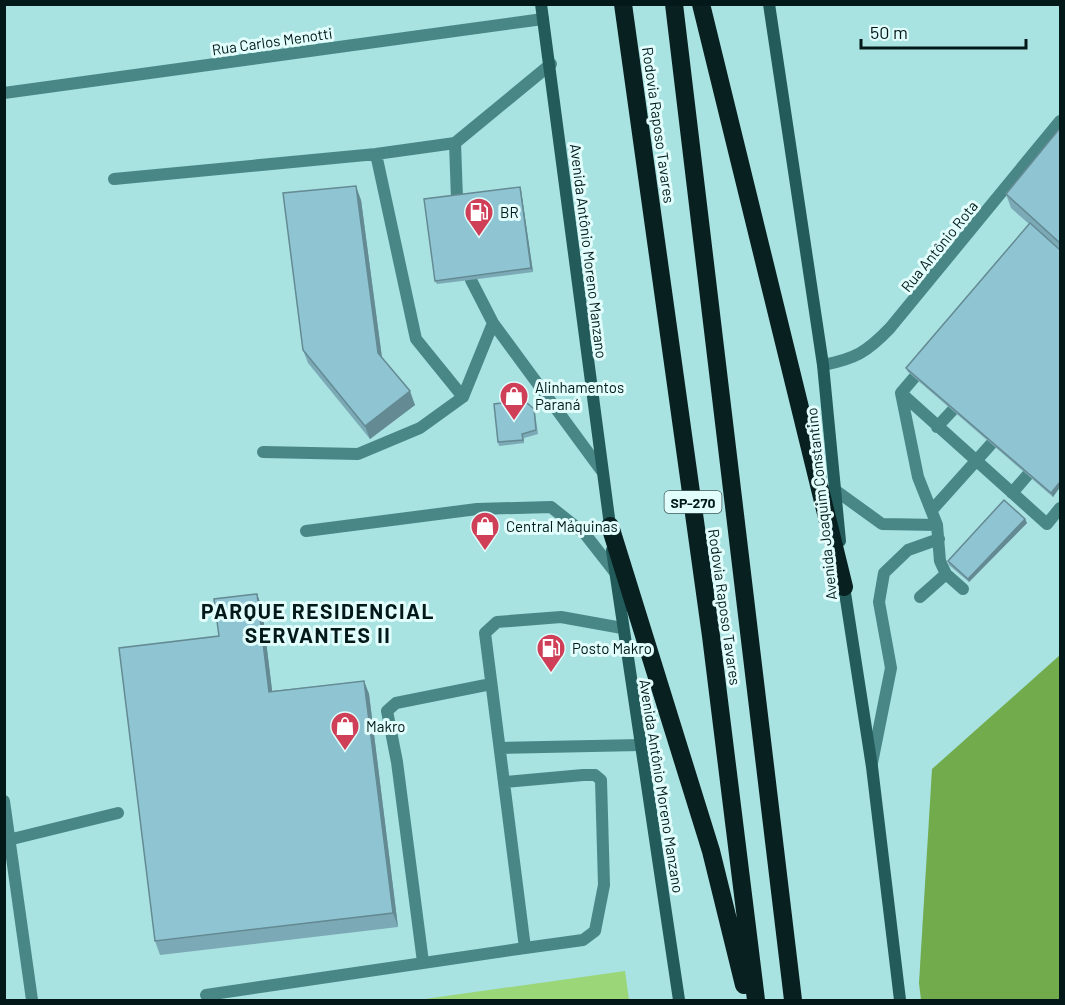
<svg xmlns="http://www.w3.org/2000/svg" width="1065" height="1005" viewBox="0 0 1065 1005" font-family="Barlow,sans-serif">
  <rect width="100%" height="100%" fill="#a8e2e1"/>
  <path fill="#9bd678" d="M625,971L629,1000H418Z"/>
  <path fill="#71ab4b" d="M1060,655V1000H921L919,983L932,769Z"/>
  <g fill="none" stroke-linecap="round" stroke-linejoin="round">
    <path stroke="#498787" stroke-width="12" d="M455,143L457,199
      M376,154L416,339L463,397
      M114,179L376,154L455,143L551,64
      M471,280L493,323L601,470
      M901,393L924,366
      M937,427L963,399
      M263,452L358,454L420,428L463,397L493,323
      M835,490L882,524L937,525
      M1012,493L1037,464
      M932,510L1001,433
      M306,531L477,509L551,507L585,534L614,571
      M963,589L946,574L940,561L937,525L918,477L901,393L1047,524L1060,508
      M920,597L946,574
      M502,748L640,745
      M872,763L891,668L879,602L884,573L908,550L939,539
      M505,782L583,775H595L601,780L604,885L595,931L583,940L525,948L485,633L497,622L561,617L622,628
      M423,962L397,762L387,711L396,703L491,684
      M206,995L525,948"/>
    <path stroke="#498787" stroke-width="12" d="M4,93L543,19
      M823,365C855,359 867,352 890,328L1060,121
      M4,801L32,1000
      M4,841L118,813"/>
    <path stroke="#225b5a" stroke-width="12" d="M541,4L611,533
      M769,4L823,365L840,541
      M612,550L679,1000
      M843,580L872,767L900,1000"/>
    <path stroke="#092020" stroke-width="18" d="M623,4L711,636L756,1000
      M674,4L793,1000
      M701,4L844,587
      M610,526L711,851L744,985"/>
  </g>
  <path fill="#7ba9b5" d="M1060,128V487L1053,497L908,372L906,368L1029,224L1011,208L1006,194Z
    M520,187L521,190L533,272L437,284L435,281Z
    M361,200L382,357L415,405L370,439L308,363L303,350Z
    M519,401L520,404L535,413L538,434L524,438V443L499,446L498,442Z
    M1025,519L1027,523L969,582L949,565L948,561Z
    M257,594L262,608L272,691L364,681L369,694L398,927L160,955L155,941L219,636Z"/>
  <path fill="#648a93" d="M356,186L361,200L383,366L378,353Z
    M520,187L521,190L533,272L531,268Z
    M410,391L415,405L370,439L365,426Z
    M1060,482V487L1053,497L1051,493Z
    M1025,519L1027,523L969,582L968,579Z
    M257,594L262,608L274,706L269,692Z
    M364,681L369,694L398,927L393,913Z"/>
  <path fill="#8fc5d2" stroke="#648a93" stroke-width="1.5" d="M1060,128V243L1006,194Z
    M356,186L378,353L410,391L365,426L303,350L283,193Z
    M520,187L531,268L435,281L424,199Z
    M1030,223L1060,250V482L1051,493L906,368Z
    M519,401V404L527,403L534,409L536,430L522,434L523,440L498,442L494,404Z
    M1004,500L1025,519L968,579L948,561Z
    M257,594L269,692L364,681L393,913L155,941L119,648L219,636L214,599Z"/>
  <defs>
    <g id="fuel-pin" transform="scale(1.5)"><path d="M0 17L-7.5 6A9.5 9.5 0 1 1 7.5 6Z" fill="#d03f58" stroke="#e1fdfc"/><path d="M-5.5-6h7V0h2V4h1.3V-2.5L3-4.5l.8-.8L6-3V5H2.5V1h-1V6h-7ZM-4.2-4.7v3.2H.2V-4.7Z" fill="#fff"/></g>
    <g id="shop-pin" transform="scale(1.5)"><path d="M0 17L-7.5 6A9.5 9.5 0 1 1 7.5 6Z" fill="#d03f58" stroke="#e1fdfc"/><path d="M-5-2.5h2.3a2.7 3.5 0 0 1 5.4 0H5L5.5 6h-11ZM-1.5-2.5h3a1.5 2.3 0 0 0-3 0Z" fill="#fff"/></g>
  </defs>
  <g fill-rule="evenodd">
    <use href="#fuel-pin" x="479" y="212"/>
    <use href="#shop-pin" x="514" y="396"/>
    <use href="#shop-pin" x="485" y="526"/>
    <use href="#fuel-pin" x="551" y="648"/>
    <use href="#shop-pin" x="345" y="726"/>
  </g>
  <g text-anchor="middle" dominant-baseline="central" stroke-width="6" stroke-linejoin="round" paint-order="stroke">
    <rect fill="#e1fdfc" stroke="#465d5d" stroke-width="1.5" x="664.5" y="491" width="57" height="22" rx="4.5"/>
    <g font-size="14" font-weight="bold" fill="#031919">
      <text x="693" y="502">SP-270</text>
    </g>
    <g font-size="15" fill="#031919" stroke="#e1fdfc">
      <text transform="translate(272 41) rotate(-8)">Rua Carlos Menotti</text>
      <text transform="translate(659 125) rotate(82)">Rodovia Raposo Tavares</text>
      <text transform="translate(939 246) rotate(-51)">Rua Antônio Rota</text>
      <text transform="translate(589 251) rotate(83)">Avenida Antônio Moreno Manzano</text>
      <text transform="translate(821 504) rotate(-96)">Avenida Joaquim Constantino</text>
      <text transform="translate(725 607) rotate(82)">Rodovia Raposo Tavares</text>
      <text transform="translate(662 786) rotate(81)">Avenida Antônio Moreno Manzano</text>
    </g>
    <g font-size="15" fill="#031919" stroke="#e1fdfc" text-anchor="start">
      <text x="500" y="212">BR</text>
      <text x="535" y="387">Alinhamentos<tspan x="535" dy="17">Paraná</tspan></text>
      <text x="506" y="526">Central Máquinas</text>
      <text x="572" y="648">Posto Makro</text>
      <text x="366" y="726">Makro</text>
    </g>
    <g font-size="21" font-weight="bold" letter-spacing="1.5" fill="#031919" stroke="#e1fdfc">
      <text x="318" y="610">PARQUE RESIDENCIAL<tspan x="318" dy="24">SERVANTES II</tspan></text>
    </g>
  </g>
  <rect width="1065" height="1005" fill="none" stroke="#031919" stroke-width="12"/>
  <path d="M861 39v9h165v-9" fill="none" stroke="#031919" stroke-width="3"/>
  <text x="870" y="39" font-size="18" fill="#031919" stroke="#e1fdfc" stroke-width="4.5" paint-order="stroke">50 m</text>
</svg>
